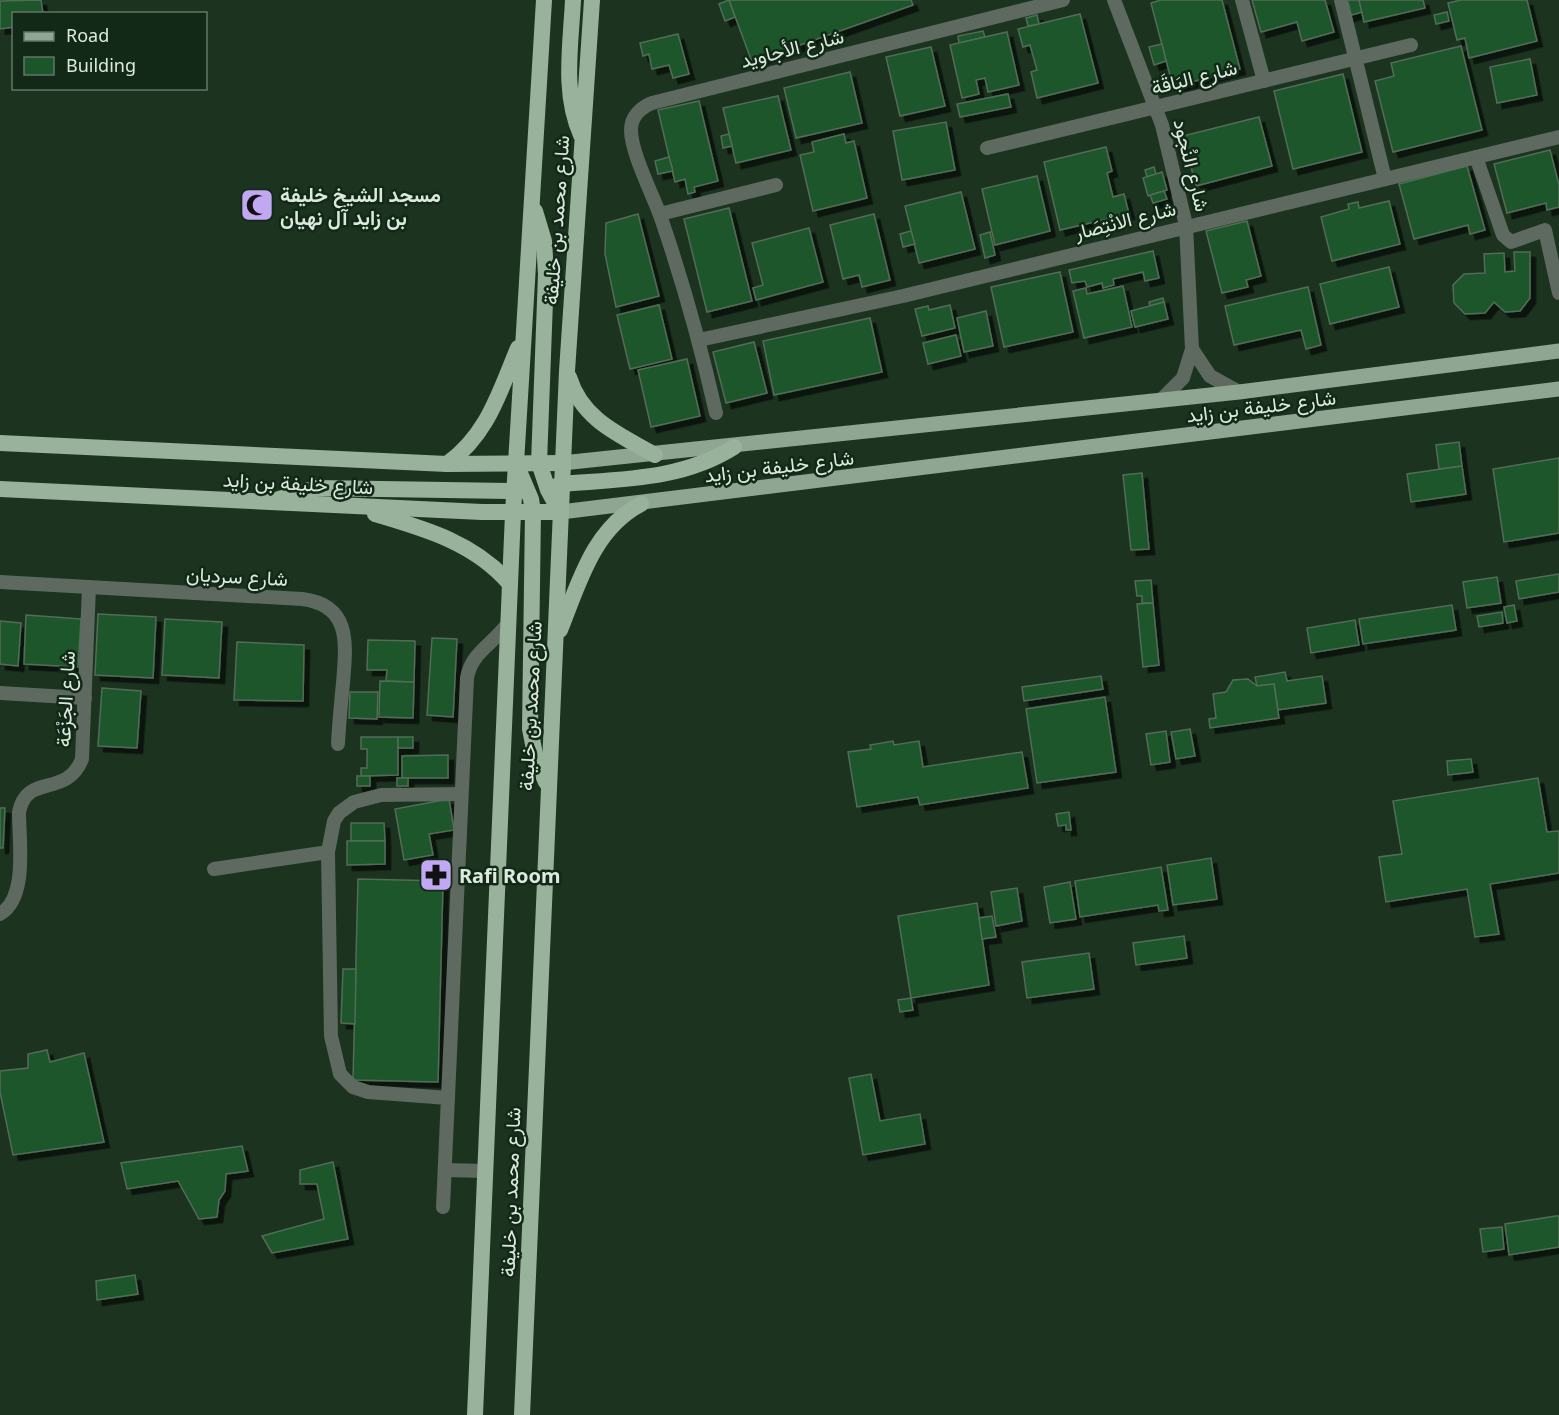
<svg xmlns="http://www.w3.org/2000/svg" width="1559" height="1415" viewBox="0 0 1559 1415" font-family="'Noto Sans',Vazirmatn,sans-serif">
<defs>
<filter id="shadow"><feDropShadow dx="5.5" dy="5.5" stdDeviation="0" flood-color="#0009"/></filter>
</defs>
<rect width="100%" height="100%" fill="#1c3320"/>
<g fill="#1a562a" stroke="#536c57" stroke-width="1.5" filter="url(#shadow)">
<path d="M41 0 43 14H14V27L0 29V1Z"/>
<path d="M729 0 735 17 725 21 719 4Z"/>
<path d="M729 0H911L913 5 752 62Z"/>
<path d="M1161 0H1222L1240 69 1173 87 1151 3Z"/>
<path d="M1252 0H1325L1334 32 1302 41 1297 22 1261 32Z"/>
<path d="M1344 0H1359L1362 12 1348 16Z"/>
<path d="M1359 0H1423L1425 8 1364 22Z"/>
<path d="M1461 0H1527L1537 41 1469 58 1465 38 1457 40 1448 3Z"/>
<path d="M1447 12 1449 21 1436 24 1434 15Z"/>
<path d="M1080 14 1098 83 1037 98 1031 72 1037 70 1030 45 1023 47 1018 29Z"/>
<path d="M1037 15 1039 24 1028 26 1026 18Z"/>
<path d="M983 31 985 37 959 43 958 36Z"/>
<path d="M1007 32 1019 85 988 92 985 78 976 80 979 94 962 98 950 45Z"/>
<path d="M678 34 689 74 673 78 669 65 652 69 649 54 643 56 640 43Z"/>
<path d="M1162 44 1166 61 1154 65 1149 47Z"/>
<path d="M1461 46 1482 130 1393 152 1375 81 1394 76 1391 63Z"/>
<path d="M931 47 945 106 900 116 886 57Z"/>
<path d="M1530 59 1537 95 1497 103 1490 67Z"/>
<path d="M850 72 862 123 796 138 784 88Z"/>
<path d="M1343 74 1362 152 1293 169 1274 91Z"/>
<path d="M1008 94 1011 107 960 117 957 104Z"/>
<path d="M778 96 791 150 736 163 723 108Z"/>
<path d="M699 101 718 181 694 187 695 192 688 194 685 179 675 182 658 110Z"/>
<path d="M1259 117 1272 166 1196 186 1183 136Z"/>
<path d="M946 122 955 170 902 180 893 131Z"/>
<path d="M729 134 732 146 723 148 721 136Z"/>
<path d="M844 134 846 143 854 141 867 198 813 211 800 155 814 152 812 142Z"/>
<path d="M1106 147 1112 171 1107 173 1113 197 1124 194 1129 214 1060 230 1044 162Z"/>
<path d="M1550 150 1559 185V207L1547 210 1546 203 1507 213 1494 164Z"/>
<path d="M669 157 673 171 658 174 655 161Z"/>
<path d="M1467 166 1485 230 1470 234 1468 225 1414 239 1399 184Z"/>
<path d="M1154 167 1156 174 1147 177 1145 170Z"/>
<path d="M1162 172 1167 190 1148 196 1143 178Z"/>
<path d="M1037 176 1050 231 995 245 982 189Z"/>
<path d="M1164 191 1167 199 1153 203 1150 195Z"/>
<path d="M961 192 975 249 919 263 905 206Z"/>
<path d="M1389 201 1400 244 1332 261 1321 217 1349 209 1348 204 1358 202 1359 208Z"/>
<path d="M729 208 752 301 707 312 684 219Z"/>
<path d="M638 214 659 296 616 307 605 254 606 223Z"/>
<path d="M874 214 890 280 862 287 859 275 843 279 830 225Z"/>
<path d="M1247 221 1261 276 1246 280 1248 287 1222 293 1206 231Z"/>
<path d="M809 228 823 282 756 300 753 288 763 285 752 243Z"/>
<path d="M911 231 915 244 903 247 900 234Z"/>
<path d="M990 232 995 255 985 258 980 235Z"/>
<path d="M1153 251 1159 278 1145 281 1143 272 1113 279 1114 285 1103 288 1102 283 1087 287 1085 281 1072 283 1069 270Z"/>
<path d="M1514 252H1530V298L1520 311 1505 312 1494 302 1485 313 1465 314 1454 303 1453 285 1464 274 1485 273 1484 254 1504 253 1505 272 1515 271Z"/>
<path d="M1389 267 1399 307 1330 324 1320 284Z"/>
<path d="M1060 272 1073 332 1004 347 991 287Z"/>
<path d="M1123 286 1132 327 1084 338 1073 291 1086 288 1087 294Z"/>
<path d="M1308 287 1321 345 1306 349 1301 330 1234 345 1225 306Z"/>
<path d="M1163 298 1164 302 1150 306 1149 302Z"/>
<path d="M1164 302 1168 319 1135 327 1131 311Z"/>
<path d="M659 305 672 359 630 369 617 315Z"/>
<path d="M950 305 955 328 922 336 915 309 928 306 929 310Z"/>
<path d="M986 311 993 346 964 352 957 318Z"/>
<path d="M870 318 882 372 774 395 763 341Z"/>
<path d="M956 335 961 356 928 364 923 343Z"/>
<path d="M754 342 767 393 726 403 713 352Z"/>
<path d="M687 359 700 416 651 427 638 370Z"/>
<path d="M1459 442 1462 466 1439 469 1436 445Z"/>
<path d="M1559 458V533L1504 542 1493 469Z"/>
<path d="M1462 466 1466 494 1411 502 1407 474Z"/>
<path d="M1142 473 1149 549 1131 550 1123 475Z"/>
<path d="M1559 574V592L1519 599 1516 581Z"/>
<path d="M1497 577 1501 603 1467 608 1463 582Z"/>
<path d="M1151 580 1153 603H1142V596H1137L1135 581Z"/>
<path d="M1153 603 1159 665 1143 667 1137 604Z"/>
<path d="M1452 605 1456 630 1363 644 1359 619Z"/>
<path d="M1514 605 1517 621 1507 623 1504 607Z"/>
<path d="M1502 612 1503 623 1479 627 1477 616Z"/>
<path d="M98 614 156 617 153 678 95 675Z"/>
<path d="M26 615 81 619 78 667 24 664Z"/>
<path d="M165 619 222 622 219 678 162 675Z"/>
<path d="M1355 620 1359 645 1311 653 1307 628Z"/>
<path d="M0 621 21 623 18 666 0 664Z"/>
<path d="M432 638 457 639 453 717 427 715Z"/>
<path d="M368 640 415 641 414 682 386 681 387 670H367Z"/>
<path d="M237 642 304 645 303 701 234 700Z"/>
<path d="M1285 672 1287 681 1322 676 1326 703 1278 710 1274 684 1257 686 1255 677Z"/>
<path d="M1101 676 1103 689 1024 701 1022 687Z"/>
<path d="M1248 679 1257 686 1274 684 1279 718 1210 728 1209 719 1216 718 1213 694 1226 692 1233 680Z"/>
<path d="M380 681 414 682 413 718 379 717Z"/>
<path d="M102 688 141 691 137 748 98 746Z"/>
<path d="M350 692H378L377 719 349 718Z"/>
<path d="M1105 697 1116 772 1037 783 1026 709Z"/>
<path d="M1190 729 1195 756 1176 759 1171 732Z"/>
<path d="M1166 731 1170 762 1151 765 1146 734Z"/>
<path d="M361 737H398V775L361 776V768H367V749H361Z"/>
<rect x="398" y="737" width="15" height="11"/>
<path d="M893 741 894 745 919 741 923 767 1022 752 1028 788 920 805 918 797 857 807 848 752 871 749 870 745Z"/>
<path d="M448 755V778H402V756Z"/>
<path d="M1471 759 1473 772 1448 775 1447 761Z"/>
<rect x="357" y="776" width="13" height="10"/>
<rect x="397" y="778" width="11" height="8"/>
<path d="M1538 778 1547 832 1559 831V873L1490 884 1499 934 1475 937 1467 889 1386 902 1379 857 1402 854 1393 801Z"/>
<path d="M449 799 454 830 429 834 433 855 404 860 395 809Z"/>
<path d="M0 808H5L3 848H0Z"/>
<path d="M1069 812 1071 830H1066V825L1058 826 1056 814Z"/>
<path d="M351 823H384L385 841H351Z"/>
<path d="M347 841H385V864L347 865Z"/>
<path d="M1211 858 1217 899 1173 905 1167 865Z"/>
<path d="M1161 867 1168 910 1159 911 1158 905 1080 917 1075 881Z"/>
<path d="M358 879 443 881 438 1082 353 1080Z"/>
<path d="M1070 882 1076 919 1050 923 1044 887Z"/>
<path d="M1017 888 1022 921 996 926 991 892Z"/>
<path d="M977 903 989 985 911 998 898 916Z"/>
<path d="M992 916 996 937 982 939 979 918Z"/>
<path d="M1184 936 1187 958 1136 965 1133 943Z"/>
<path d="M1089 953 1094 989 1027 998 1022 962Z"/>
<path d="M343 969H356L355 1024 341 1023Z"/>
<path d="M911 998 913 1010 900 1012 898 1000Z"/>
<path d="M47 1050 50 1062 84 1053 104 1142 13 1155 0 1092V1071L28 1068V1054Z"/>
<path d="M871 1074 880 1121 920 1114 925 1144 863 1155 849 1078Z"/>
<path d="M242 1146 248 1171 226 1174 225 1191 219 1200 217 1217 199 1219 178 1181 127 1189 121 1163Z"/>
<path d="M333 1162 348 1239 272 1253 262 1236 324 1219 317 1184H300V1170Z"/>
<path d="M1556 1216H1559V1247L1509 1255 1505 1224Z"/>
<path d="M1502 1227 1504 1249 1483 1252 1480 1229Z"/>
<path d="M135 1275 138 1294 97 1300 96 1281Z"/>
</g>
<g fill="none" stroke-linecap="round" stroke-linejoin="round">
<g stroke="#5e6960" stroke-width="14">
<path d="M1114 0 1162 125 1186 225 1192 349 1183 378 1161 400"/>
<path d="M1242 0 1264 81"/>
<path d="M1341 0 1385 179"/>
<path d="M987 148 1411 45"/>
<path d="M1476 157 1503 235 1511 242 1545 230 1559 293"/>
<path d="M660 214 776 185"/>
<path d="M699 340 903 296 1559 137"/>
<path d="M1192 349 1210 376 1239 392"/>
<path d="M716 413C701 347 683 282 661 218 653 195 631 153 631 130 631 117 640 108 652 103L1063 0"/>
<path d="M0 582 302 599C352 605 346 645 343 683 341 703 339 724 338 744"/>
<path d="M0 693 85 698"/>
<path d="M214 869 328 852"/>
<path d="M0 914C28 898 19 841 19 812 27 772 66 799 82 759L89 587"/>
<path d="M448 1098 368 1092 353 1087 340 1074 331 1036 328 852 334 821 339 813 354 802 381 795 461 794"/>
<path d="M445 1170 486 1171"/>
<path d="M443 1207 467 678C471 652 495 643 509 622"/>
</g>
<g stroke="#8fa692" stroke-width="15">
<path d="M562 463 1239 392 1559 351"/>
<path d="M561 512 1559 389"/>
</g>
<g stroke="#98b29c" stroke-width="16">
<path d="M573 0C571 44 562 93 581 135"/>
<path d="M535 211 544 241 546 274 539 463 548 490 560 512"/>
<path d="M569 377C582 420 620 435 655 455"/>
<path d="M0 443 447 464 562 463"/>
<path d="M447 464C488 434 499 393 518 348"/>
<path d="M517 466 531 499 533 512 530 729 536 759 546 782"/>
<path d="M554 487 562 484C622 479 682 480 734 447"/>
<path d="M0 489 482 512H561"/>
<path d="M276 500 316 488 515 491 524 487"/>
<path d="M375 514C426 529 475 543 510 584"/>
<path d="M560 630C579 583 593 529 641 504"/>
<path d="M475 1415 513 513 544 0"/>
<path d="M522 1415 567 371 592 0"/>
</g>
</g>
<defs>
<symbol id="mosque-square" viewBox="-11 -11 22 22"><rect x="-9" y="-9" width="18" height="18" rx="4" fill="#c1a8f3" stroke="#122917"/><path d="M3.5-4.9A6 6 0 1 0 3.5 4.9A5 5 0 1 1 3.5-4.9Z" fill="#111"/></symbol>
<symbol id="pharmacy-square" viewBox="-11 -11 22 22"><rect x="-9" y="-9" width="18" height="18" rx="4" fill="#c1a8f3" stroke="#122917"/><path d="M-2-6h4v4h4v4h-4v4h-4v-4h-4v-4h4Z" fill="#111"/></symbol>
</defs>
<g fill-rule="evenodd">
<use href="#mosque-square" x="238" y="186" width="38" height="38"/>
<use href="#pharmacy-square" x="417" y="856" width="38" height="38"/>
</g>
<g text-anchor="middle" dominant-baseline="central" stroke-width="5" stroke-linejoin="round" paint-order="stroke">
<g font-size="20" fill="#dceade" stroke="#122917">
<text transform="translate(792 48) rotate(-14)">شارع الأجاويد</text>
<text transform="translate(1194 77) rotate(-14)">شارع البَاقَة</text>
<text transform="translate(1192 165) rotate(76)">شارع النُجود</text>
<text transform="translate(556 220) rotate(-86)">شارع محمد بن خليفة</text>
<text transform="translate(1125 220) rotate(-14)">شارع الانْتِصَار</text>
<text transform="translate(1261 406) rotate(-7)">شارع خليفة بن زايد</text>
<text transform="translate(779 466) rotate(-7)">شارع خليفة بن زايد</text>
<text transform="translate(298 483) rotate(3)">شارع خليفة بن زايد</text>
<text transform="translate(237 576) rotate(3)">شارع سرديان</text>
<text transform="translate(65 699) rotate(-87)">شارع الجَزْعَة</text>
<text transform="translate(530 706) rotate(-87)">شارع محمد بن خليفة</text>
<text transform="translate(510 1192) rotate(-88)">شارع محمد بن خليفة</text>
</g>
<g font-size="20" font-weight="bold" fill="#dceade" stroke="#122917" text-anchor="start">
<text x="280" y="194">مسجد الشيخ خليفة<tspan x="280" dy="23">بن زايد آل نهيان</tspan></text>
<text x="459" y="875">Rafi Room</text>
</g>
</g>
<rect x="12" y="12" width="195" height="78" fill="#122917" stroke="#637667" stroke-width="1.5"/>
<rect x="24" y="32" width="30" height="9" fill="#8fa692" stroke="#637667" stroke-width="1.5"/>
<text x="66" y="42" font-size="18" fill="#dceade">Road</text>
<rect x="24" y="57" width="30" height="18" fill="#1a562a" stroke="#637667" stroke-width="1.5"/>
<text x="66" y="72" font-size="18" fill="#dceade">Building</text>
</svg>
